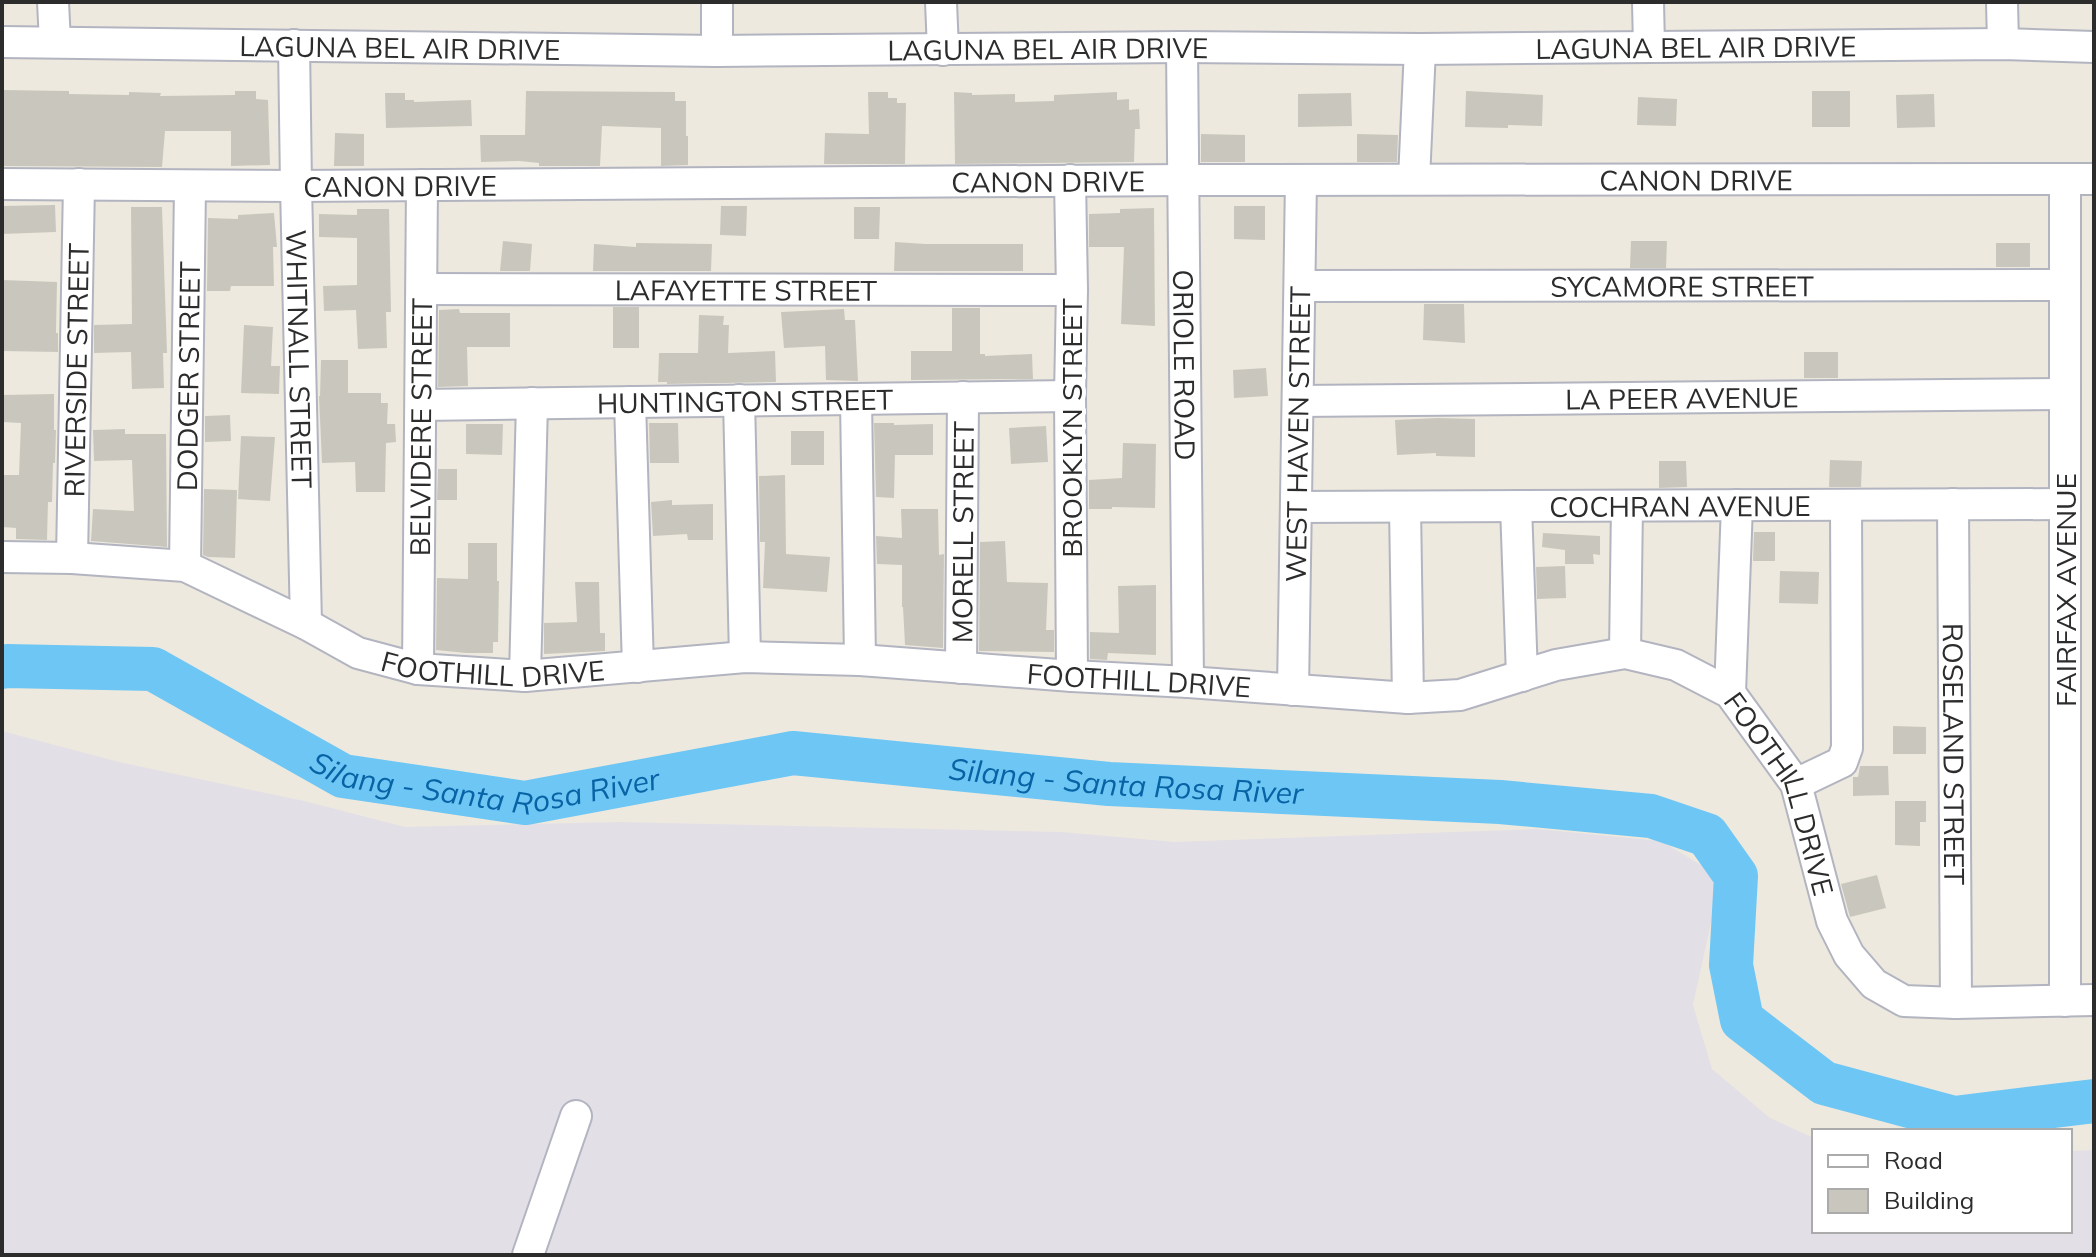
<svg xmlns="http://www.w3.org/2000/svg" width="2096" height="1257" viewBox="0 0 2096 1257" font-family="Mulish,sans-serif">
<rect width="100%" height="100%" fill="#eee9de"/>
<path fill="#e2dfe7" d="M2 731 119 762 304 801 405 827 621 822 1061 832 1175 842 1537 829 1661 841 1721 877 1693 1005 1712 1069 1770 1118 1814 1138V1231H2070V1151L2094 1150V1255H2Z"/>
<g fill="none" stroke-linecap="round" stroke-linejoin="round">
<path stroke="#6ec6f4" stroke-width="44" id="s1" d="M2 667 7 666 153 669 343 776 525 803 793 753 1109 784 1500 802 1651 816 1707 835 1736 876 1731 965 1742 1020 1824 1083 1954 1118 2094 1101"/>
</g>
<g fill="#c9c7bd">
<path d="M2 90 69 91V94L129 95V92L161 93 160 96 235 95V91H256V99L268 100 270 165 231 166V131H165L162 167 2 166Z"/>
<path d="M526 91 675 92V101H686V136H688V165L661 166V128L602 126 600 166H539V163L519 161 481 162 480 135H525Z"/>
<path d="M1466 91 1543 95 1542 126 1508 125V128L1465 127Z"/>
<rect x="1812" y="91" width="38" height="36"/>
<path d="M868 92H888V98H897V103H906L905 164H824L825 133 869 134Z"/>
<path d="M954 92 972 93V95L1015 94V102L1054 101V95L1117 92V100L1129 99V110L1139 109 1140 129H1135L1134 162 955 164Z"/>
<path d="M385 93H405V100H414V102L471 100 472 126 386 128Z"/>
<path d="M1351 93 1352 126 1298 127V94Z"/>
<path d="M1934 94 1935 127 1897 128 1896 95Z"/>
<path d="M1638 97 1677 99 1676 126 1637 125Z"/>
<path d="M335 133 364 134V166H334Z"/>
<path d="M1201 134 1245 135V162H1201Z"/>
<path d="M1357 134 1398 135 1397 162H1357Z"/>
<path d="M55 205 56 232 2 234V206Z"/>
<path d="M721 206H747L746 236 720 235Z"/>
<path d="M1234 206H1265V240L1234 239Z"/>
<path d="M131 207H162L167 353H163L164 388 132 389 131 352 94 353V325L132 324Z"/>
<path d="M854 207H880L879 239H854Z"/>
<path d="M1154 208 1155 326 1121 324 1124 247H1089V214L1120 213V209Z"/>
<path d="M357 209H389L391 312H386L387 348 358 349 356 310 324 311 323 286 357 285V238L319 237V214L357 215Z"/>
<path d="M274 213 277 247H273L274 286H231L230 291H207L208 218 238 219V215Z"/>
<path d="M503 241 532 244 530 271H500Z"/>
<path d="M1631 241H1667L1666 268H1630Z"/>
<path d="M895 242 925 244H1023V271H894Z"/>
<path d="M636 243 712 244 711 271H593L594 244 636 247Z"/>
<rect x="1996" y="243" width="34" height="24"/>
<path d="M2 280 57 282 56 333H58V352L2 351Z"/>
<path d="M1424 304H1464L1465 343 1423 340Z"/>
<rect x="613" y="307" width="26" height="41"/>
<path d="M952 308H980V354H985V356L1032 354 1033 379 911 380V351H952Z"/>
<path d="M459 309 460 313H510V347H467L468 386 438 387 439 310Z"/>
<path d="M844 309 845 320H855L858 381 826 380 825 346 784 348 781 312Z"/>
<path d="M699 315 724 316 723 325H729L728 353 775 351 776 382 667 384V382H658L659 353H698Z"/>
<path d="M244 325 273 327 271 366H280L279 394 241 393Z"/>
<rect x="1804" y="352" width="34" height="26"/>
<path d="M321 360H348V393H381V403H388L387 424H395L396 442 386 443 385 492H356L355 462 322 463 319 396H320Z"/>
<path d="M1266 368 1268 396 1234 398 1233 370Z"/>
<path d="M54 394V430H56L55 463H53L52 502H48L47 540 16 539V528L2 527V475H19L21 423 2 422V395Z"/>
<path d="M230 415 231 441 205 442V416Z"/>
<path d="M1438 418 1475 419V457L1436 456V453L1397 455 1395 420Z"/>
<path d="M649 423H678L679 463H650Z"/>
<path d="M874 423H894V425L933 424V455H895L894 498 876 497Z"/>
<path d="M466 424H503L502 455 466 454Z"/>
<path d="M1046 426 1048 462 1011 464 1009 428Z"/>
<path d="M125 429V434H166L167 547 91 541 93 509 134 511 132 460 94 461 93 430Z"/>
<rect x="791" y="431" width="33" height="34"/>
<path d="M241 436 275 437 270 501 238 499Z"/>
<path d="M1123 443 1156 444 1155 508 1112 507V509H1089V480L1122 478Z"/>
<path d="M1830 460 1862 461 1861 487H1829Z"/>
<path d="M1659 461H1686L1687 487 1659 488Z"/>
<path d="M438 469H457V500H437Z"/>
<path d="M785 475 786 554 830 557 827 592 763 588 765 542H760L759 476Z"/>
<path d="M204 489 237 490 235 558 208 557 203 555Z"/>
<path d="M672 500V505L713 504V540H688L687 534 653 536 651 502Z"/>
<path d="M901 509H938L939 555 944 554 943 648 905 645 903 607H902V565L877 564 876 536 902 538Z"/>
<path d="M1754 532H1775V561H1753Z"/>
<path d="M1543 533 1600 536V555L1593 554 1594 564H1565V550L1542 547Z"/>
<path d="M1005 541 1007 582 1048 583 1046 630H1054V652L979 651 980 542Z"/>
<path d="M468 543H497V581H499L498 642H493V653H466L436 650 437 578 468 579Z"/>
<path d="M1565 566 1566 598 1537 599 1536 567Z"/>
<path d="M1780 571 1819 572 1818 604 1779 603Z"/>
<path d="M575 582H599L600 633H605V651L544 654V623L577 622Z"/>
<path d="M1156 585V655L1108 653 1107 660 1090 659V632L1119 633 1118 586Z"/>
<path d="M1893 726 1926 727V754H1893Z"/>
<path d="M1860 766H1888L1889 795 1853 796V777H1858Z"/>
<path d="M1895 801H1926V822H1920V846L1895 845Z"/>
<path d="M1877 875 1886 908 1850 917 1841 884Z"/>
</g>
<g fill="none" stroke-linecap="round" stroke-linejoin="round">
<defs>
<g id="minor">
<path d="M53 2 55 42"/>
<path d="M717 2V51"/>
<path d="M941 2 943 50"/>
<path d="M1648 2 1649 47"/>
<path d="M2002 2 2003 44"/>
<path id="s2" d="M2 42 717 51 1182 47 1420 49 2003 44 2094 47"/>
<path id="s3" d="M294 45 296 186 306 624"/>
<path id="s4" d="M1182 47 1188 682"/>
<path d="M1414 179 1420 49"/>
<path d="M2065 179V1001"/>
<path d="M1070 180 1072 290 1070 396 1072 676"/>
<path id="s5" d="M2 184 296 186 1184 180 2094 179"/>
<path id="s6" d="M1300 286 2065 285"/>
<path id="s7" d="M422 289 1072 290"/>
<path d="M856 399 860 660"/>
<path d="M739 400 745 657"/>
<path id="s8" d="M1298 401 2065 394"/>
<path d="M630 402 638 667"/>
<path id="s9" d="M421 405 1070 396"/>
<path id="s10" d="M1953 504 1956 1003"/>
<path d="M1516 506 1522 676"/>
<path id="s11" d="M1296 507 2065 504"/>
<path d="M1405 507 1408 698"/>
<path id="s12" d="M2 557 72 558 185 566 306 624 358 653 418 669 525 676 745 657 860 660 1072 676 1188 682 1408 698 1460 695 1556 665 1625 653 1676 665 1730 693 1796 784 1832 921 1849 955 1874 984 1904 1001 1956 1003 2094 1000"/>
<path id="s13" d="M72 558 79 184"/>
<path id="s14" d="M185 566 190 186"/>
<path d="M1625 653 1627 506"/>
<path id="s15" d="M961 668 963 397"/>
<path id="s16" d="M418 669 422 185"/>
<path d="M525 676 532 403"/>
<path id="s17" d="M1293 690 1301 180"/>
<path d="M1730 693 1737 505"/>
<path d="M1796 784 1842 762 1847 748 1846 505"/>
<path d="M528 1255 576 1116"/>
</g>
</defs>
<use href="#minor" stroke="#b2b4c0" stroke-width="34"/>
<use href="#minor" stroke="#fff" stroke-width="30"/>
</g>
<g text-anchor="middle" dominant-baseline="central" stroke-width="8" stroke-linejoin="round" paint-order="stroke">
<g font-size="28" fill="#2c2c2c" stroke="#fff">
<text stroke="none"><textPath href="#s2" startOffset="398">LAGUNA BEL AIR DRIVE</textPath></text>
<text stroke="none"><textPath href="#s2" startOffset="1694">LAGUNA BEL AIR DRIVE</textPath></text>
<text stroke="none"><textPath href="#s2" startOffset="1046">LAGUNA BEL AIR DRIVE</textPath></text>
<text stroke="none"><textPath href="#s5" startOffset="1694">CANON DRIVE</textPath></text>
<text stroke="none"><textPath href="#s5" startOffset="1046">CANON DRIVE</textPath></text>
<text stroke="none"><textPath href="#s5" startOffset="398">CANON DRIVE</textPath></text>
<text stroke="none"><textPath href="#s6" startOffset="382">SYCAMORE STREET</textPath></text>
<text stroke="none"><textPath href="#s7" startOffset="324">LAFAYETTE STREET</textPath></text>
<text stroke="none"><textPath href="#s3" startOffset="314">WHITNALL STREET</textPath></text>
<text stroke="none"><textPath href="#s4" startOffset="318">ORIOLE ROAD</textPath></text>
<text stroke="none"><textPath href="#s13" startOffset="188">RIVERSIDE STREET</textPath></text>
<text stroke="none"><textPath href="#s14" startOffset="190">DODGER STREET</textPath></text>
<text stroke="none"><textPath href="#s8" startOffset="384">LA PEER AVENUE</textPath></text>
<text stroke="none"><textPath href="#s9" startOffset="324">HUNTINGTON STREET</textPath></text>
<text stroke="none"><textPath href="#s16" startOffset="242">BELVIDERE STREET</textPath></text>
<text transform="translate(1071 428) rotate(-90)">BROOKLYN STREET</text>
<text stroke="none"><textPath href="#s17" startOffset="256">WEST HAVEN STREET</textPath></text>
<text stroke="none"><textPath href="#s11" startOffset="384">COCHRAN AVENUE</textPath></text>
<text stroke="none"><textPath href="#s15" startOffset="136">MORELL STREET</textPath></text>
<text transform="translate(2065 590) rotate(-90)">FAIRFAX AVENUE</text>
<text stroke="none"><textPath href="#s12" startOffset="514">FOOTHILL DRIVE</textPath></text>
<text stroke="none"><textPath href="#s12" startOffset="1162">FOOTHILL DRIVE</textPath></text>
<text stroke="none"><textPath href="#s10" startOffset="250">ROSELAND STREET</textPath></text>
<text stroke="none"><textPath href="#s12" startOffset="1882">FOOTHILL DRIVE</textPath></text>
</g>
<g font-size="30" font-style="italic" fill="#0863a5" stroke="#fff">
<text stroke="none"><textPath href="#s1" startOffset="512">Silang - Santa Rosa River</textPath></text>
<text stroke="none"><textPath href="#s1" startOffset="1160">Silang - Santa Rosa River</textPath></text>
</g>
</g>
<rect width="2096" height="1257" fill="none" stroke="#2c2c2c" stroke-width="8"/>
<rect x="1812" y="1129" width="260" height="104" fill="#ffffff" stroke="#ababab" stroke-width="2"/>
<rect x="1828" y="1155" width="40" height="12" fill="#ffffff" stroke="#ababab" stroke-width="2"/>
<text x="1884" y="1169" font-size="24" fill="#2c2c2c">Road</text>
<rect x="1828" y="1189" width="40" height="24" fill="#c9c7bd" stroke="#ababab" stroke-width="2"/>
<text x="1884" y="1209" font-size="24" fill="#2c2c2c">Building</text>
</svg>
